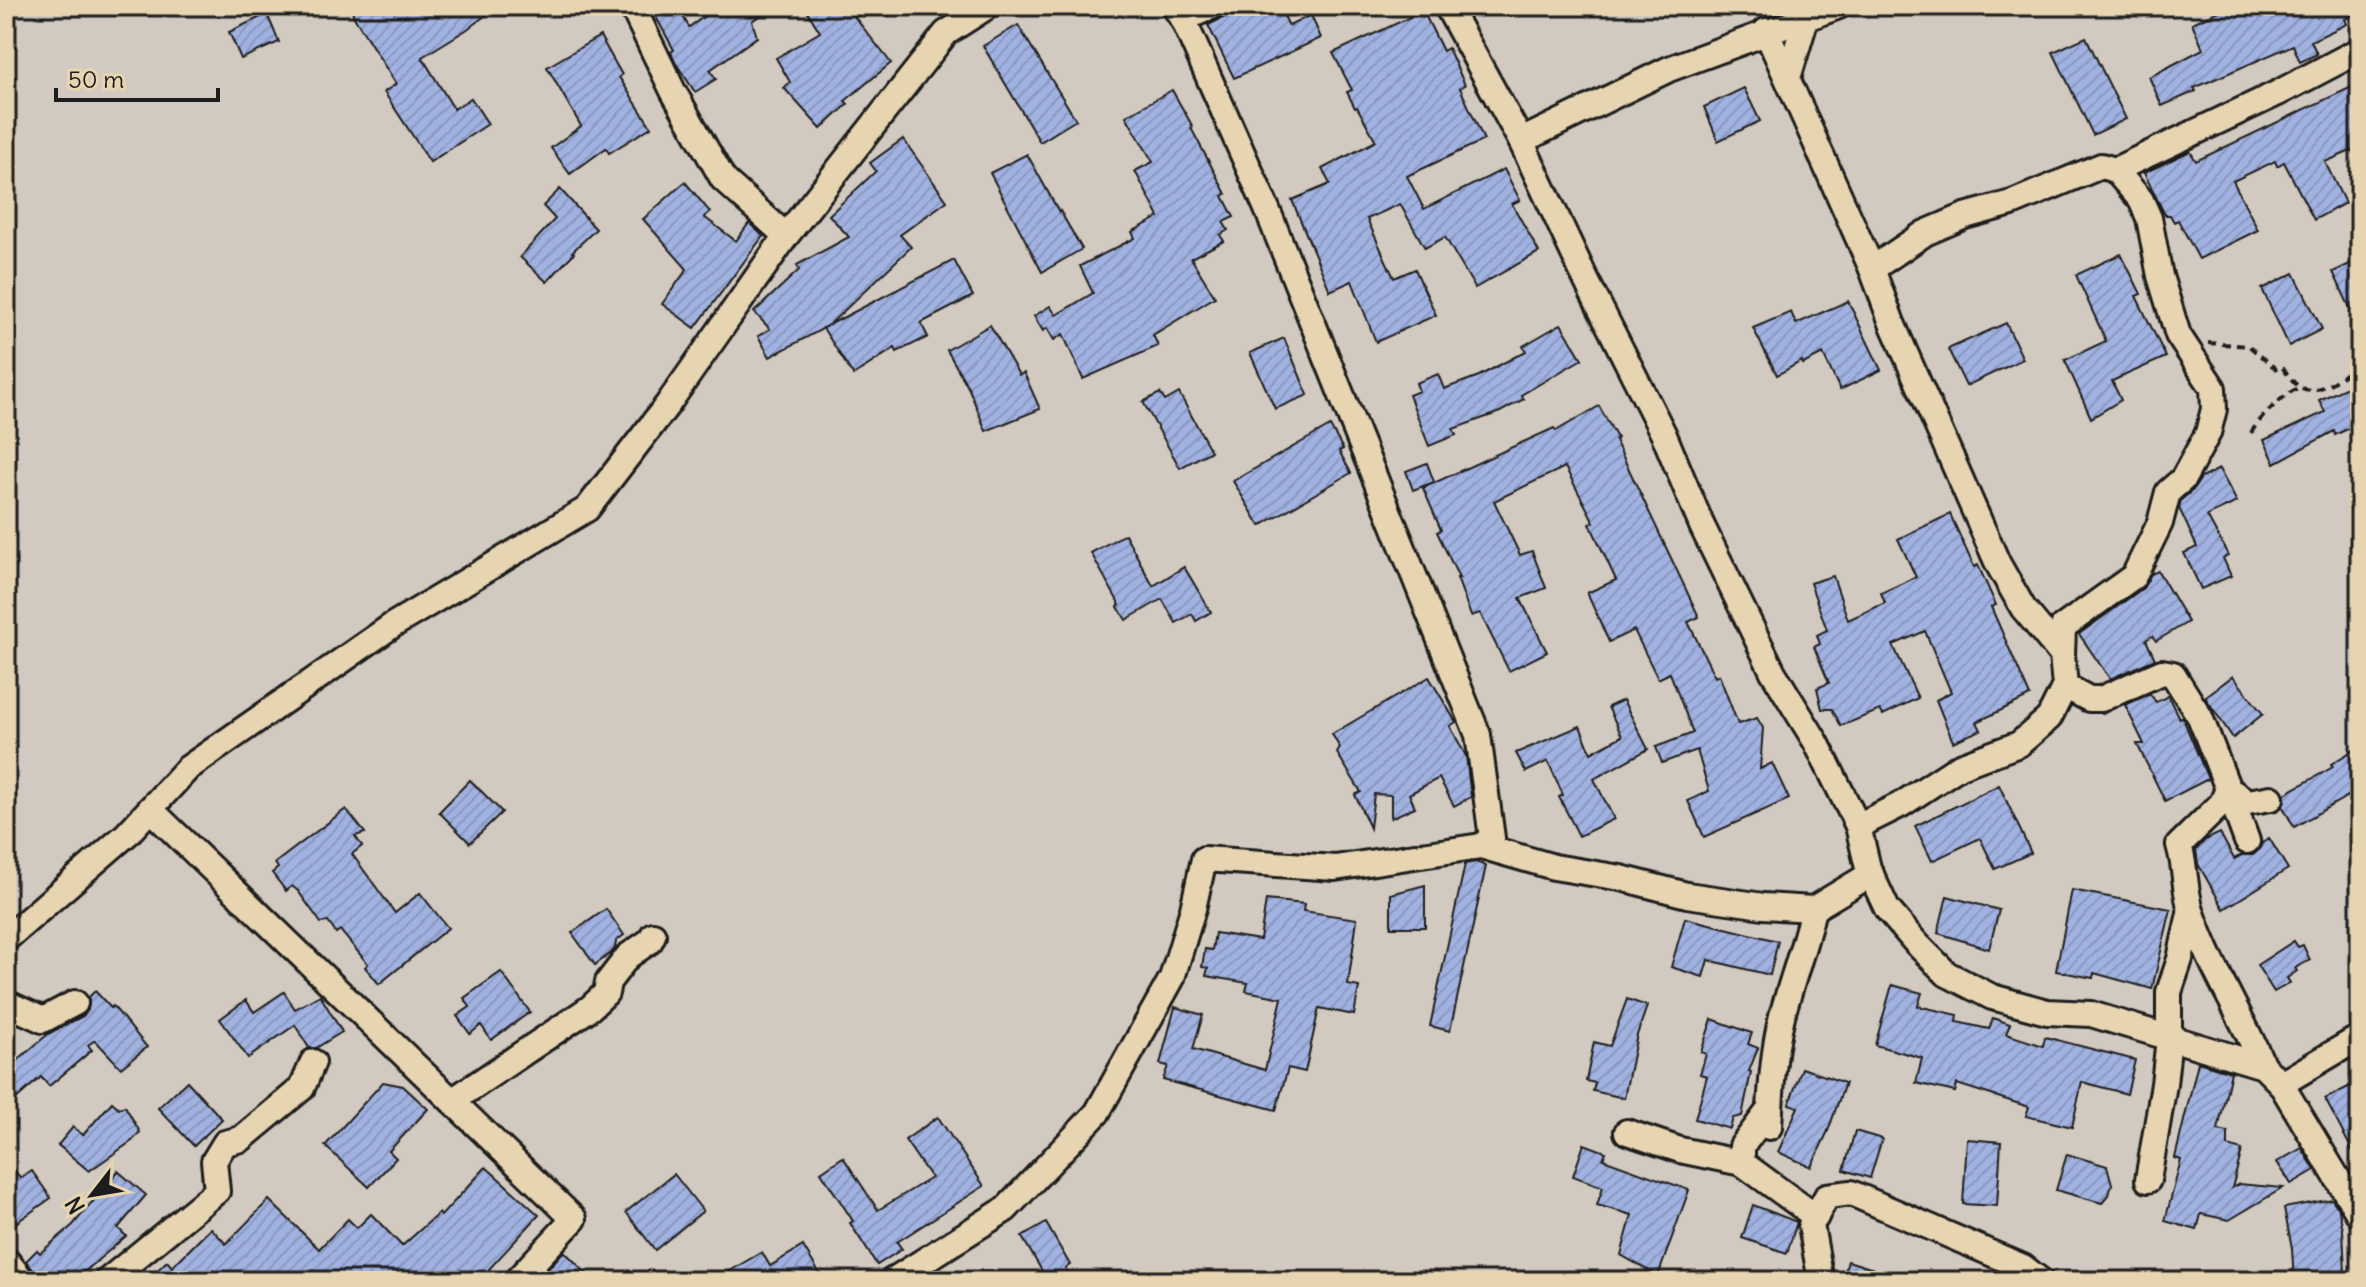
<svg xmlns="http://www.w3.org/2000/svg" width="2366" height="1287" viewBox="0 0 2366 1287" font-family="Delius,sans-serif">
<defs>
<pattern id="building-hatch" width="6" height="6" patternUnits="userSpaceOnUse" patternTransform="scale(2)"><rect width="6" height="6" fill="#a1b2e1"/><path d="M-1 1l2-2M0 6l6-6M5 7l2-2" fill="none" stroke="#8a98c0"/></pattern>
</defs>
<rect width="100%" height="100%" fill="#d2cac0"/>
<filter id="ink" filterUnits="userSpaceOnUse"><feTurbulence type="fractalNoise" baseFrequency=".0125" numOctaves="2"/><feDisplacementMap in="SourceGraphic" scale="16" xChannelSelector="R" yChannelSelector="G"/><feConvolveMatrix kernelMatrix="1 2 1 2 8 2 1 2 1" color-interpolation-filters="sRGB"/></filter>
<g filter="url(#ink)">
<g fill="url(#building-hatch)" stroke="#1c1c1c" stroke-width="2">
<path d="M351 6H498L466 30 422 57 454 109 471 98 488 124 430 162 384 92 396 84 354 17Z"/>
<path d="M650 6H677L689 27 719 6H774L752 21 757 37 710 70 716 79 695 92 675 62 671 52 674 50Z"/>
<path d="M804 6H846L891 63 845 101 848 104 821 129 784 88 790 82 776 58 820 32Z"/>
<path d="M1248 6H1279L1289 26 1311 15 1321 38 1234 78 1208 25Z"/>
<path d="M2230 6H2360V12L2345 19 2347 24 2311 41 2317 54 2300 62 2293 45 2194 88 2196 91 2162 106 2149 77 2203 49 2192 23Z"/>
<path d="M1423 11 1443 51 1448 48 1465 85 1460 88 1484 140 1407 176 1424 209 1504 169 1520 200 1512 204 1539 252 1475 288 1445 237 1425 248 1400 204 1367 219 1394 278 1415 269 1436 315 1376 342 1352 281 1330 291 1292 200 1330 184 1322 169 1376 141 1357 107 1355 108 1347 92 1352 90 1333 53Z"/>
<path d="M267 14 279 42 241 59 229 32Z"/>
<path d="M1018 25 1076 120 1040 142 983 46Z"/>
<path d="M600 36 622 75 619 77 651 127 609 153 606 148 570 174 551 148 581 126 547 67Z"/>
<path d="M2086 37 2126 119 2093 135 2053 52Z"/>
<path d="M2360 83V147L2325 162 2345 203 2314 220 2284 162 2277 166 2275 161 2233 181 2258 230 2199 259 2178 220 2174 222 2170 215H2165L2144 173 2190 151 2196 161Z"/>
<path d="M1744 88 1760 121 1718 141 1704 107Z"/>
<path d="M1172 90 1193 127 1191 128 1226 194 1223 196 1234 217 1223 222 1228 230 1220 235 1224 241 1191 258 1215 297 1153 335 1158 346 1083 379 1063 334 1054 340 1047 328 1043 331 1034 316 1050 306 1056 315 1093 293 1080 266 1135 238 1132 232 1159 217 1135 171 1153 162 1126 116Z"/>
<path d="M903 139 947 201 900 235 911 247 828 326 770 357 758 336 770 329 754 312 799 270 797 265 849 237 829 215 876 171 870 163Z"/>
<path d="M1027 154 1059 212 1060 211 1082 249 1042 272 990 173Z"/>
<path d="M685 182 710 212 704 217 736 241 749 223 763 236 695 328 662 304 687 269 643 219Z"/>
<path d="M560 189 596 229 572 252 574 253 547 282 520 257 555 219 543 206Z"/>
<path d="M2121 254 2141 294 2136 296 2166 357 2112 381 2121 400 2091 418 2065 360 2106 341 2076 275Z"/>
<path d="M2360 259V329L2333 272Z"/>
<path d="M954 260 973 296 921 323 928 337 897 352 895 348 853 375 823 328Z"/>
<path d="M2294 273 2322 329 2289 346 2262 289Z"/>
<path d="M1848 301 1881 370 1840 390 1823 354 1803 364 1802 361 1777 375 1753 328 1791 312 1796 324Z"/>
<path d="M2006 323 2023 359 1966 386 1948 349Z"/>
<path d="M1561 324 1582 359 1521 395 1524 399 1500 412 1453 429 1456 435 1429 446 1409 395 1419 391 1416 383 1438 374 1444 389 1479 376 1526 351 1523 346Z"/>
<path d="M990 325 1019 375 1024 373 1040 409 986 431 969 389 947 350Z"/>
<path d="M1284 338 1308 395 1275 409 1250 353Z"/>
<path d="M2360 381V423L2335 435 2334 431 2275 463 2264 440 2325 412 2319 400Z"/>
<path d="M1160 393 1165 401 1179 393 1211 451 1180 468 1143 402Z"/>
<path d="M1599 406 1617 438 1615 440 1699 617 1688 622 1715 677 1719 675 1738 724 1757 718 1763 728 1760 769 1772 763 1789 799 1704 837 1688 801 1709 791 1697 750 1662 763 1656 747 1693 733 1670 673 1658 679 1634 630 1609 642 1587 593 1616 580 1590 524 1594 522 1565 467 1494 501 1520 555 1532 551 1546 588 1520 598 1547 652 1509 671 1480 613 1471 616 1457 578H1459L1437 532 1441 530 1423 488 1554 428 1556 431Z"/>
<path d="M1330 426 1343 449 1339 451 1351 473 1260 526 1233 481Z"/>
<path d="M1427 463 1434 482 1413 490 1406 471Z"/>
<path d="M2219 469 2237 502 2207 516 2228 555 2223 558 2231 576 2201 589 2184 553 2197 547 2179 508 2181 500 2193 490 2201 478Z"/>
<path d="M1950 514 1974 567 1978 565 1996 605 1991 607 2030 696 1977 722 1981 730 1953 742 1936 700 1951 692 1925 631 1893 645 1918 698 1883 715 1880 710 1841 726 1832 709H1822L1817 688 1829 683 1814 647 1820 644 1817 635 1827 630 1810 583 1833 576 1848 620 1885 603 1881 593 1916 577 1898 539Z"/>
<path d="M1125 534 1153 586 1184 567 1211 612 1196 621 1192 614 1176 623 1162 599 1126 620 1118 607 1120 605 1091 553Z"/>
<path d="M2158 571 2188 622 2156 641 2152 636 2146 640 2155 659 2110 679 2079 634 2143 588 2151 574Z"/>
<path d="M2233 676 2263 714 2233 738 2205 697Z"/>
<path d="M1429 677 1456 722 1450 726 1466 756 1471 797 1454 806 1439 778 1409 794 1415 807 1391 818V795L1374 794 1370 828 1355 795 1361 792 1337 753 1340 748 1332 734Z"/>
<path d="M2150 694 2156 702 2168 696 2179 718 2182 716 2208 779 2165 801 2137 744H2144L2125 705Z"/>
<path d="M1623 700 1648 749 1594 779 1614 819 1579 836 1559 797 1563 795 1548 761 1526 772 1516 753 1580 726 1591 753 1622 736 1608 707Z"/>
<path d="M2360 746V789L2294 827 2283 807 2285 794 2333 767 2331 764Z"/>
<path d="M470 780 502 812 470 843 439 812Z"/>
<path d="M1999 785 2031 853 1995 869 1980 838 1932 861 1915 826Z"/>
<path d="M346 809 365 833 355 836 362 846 352 854 395 913 420 893 448 928 379 984 365 967 368 964 340 930 336 933 328 922 321 923 298 891 292 886 286 891 272 873 278 868 275 863Z"/>
<path d="M2220 833 2234 859 2242 855H2253L2259 850 2262 843 2269 838 2288 869 2224 909 2198 864 2196 850 2205 840Z"/>
<path d="M1476 862 1486 866 1450 1031 1430 1026 1465 864Z"/>
<path d="M1425 885V927H1391V894Z"/>
<path d="M2072 890 2171 909 2152 989 2094 973 2093 978 2056 971Z"/>
<path d="M1947 896 1999 910 1989 949 1938 933Z"/>
<path d="M1266 900 1304 904 1303 911 1357 919 1348 985 1359 987 1354 1015 1319 1008 1305 1072 1288 1068 1276 1110 1163 1080 1168 1066 1160 1064 1175 1007 1203 1015 1193 1049 1265 1070 1282 998 1246 991 1248 983 1206 976 1208 968 1202 967 1205 949 1212 950 1215 933 1260 940Z"/>
<path d="M606 909 624 935 616 941 615 948 611 953 595 965 572 933Z"/>
<path d="M1685 918 1778 941 1770 975 1708 960 1703 977 1671 967Z"/>
<path d="M2294 941 2298 947 2303 945 2310 960 2295 968 2297 971 2287 978 2290 983 2274 992 2257 965Z"/>
<path d="M501 972 530 1012 491 1040 481 1025 470 1034 457 1016 470 1007 464 998Z"/>
<path d="M1892 985 1922 993 1918 1006 1958 1015 1957 1022 1989 1029 1993 1018 2010 1024 2006 1034 2043 1046 2045 1037 2135 1060 2127 1094 2082 1082 2072 1127 2026 1116 2029 1107 1957 1084 1955 1092 1916 1083 1922 1058 1875 1045Z"/>
<path d="M95 991 111 1008 113 1006 147 1047 121 1068 95 1040 88 1045 92 1050 49 1086 41 1077 6 1108V1070L48 1034 83 1016 88 1010 89 997Z"/>
<path d="M284 992 295 1009 320 995 342 1032 316 1048H309L295 1025 248 1058 220 1019 246 1000 254 1012Z"/>
<path d="M1627 999 1647 1006 1637 1035 1624 1098 1593 1091 1595 1083 1586 1081 1594 1042 1610 1046Z"/>
<path d="M1712 1019 1752 1033 1748 1044 1758 1048 1749 1071 1751 1072 1742 1116 1733 1118 1730 1129 1695 1119 1707 1076 1700 1074 1706 1054 1701 1052Z"/>
<path d="M2198 1062 2231 1072 2218 1130 2228 1132V1146L2242 1150 2232 1188 2239 1184 2283 1188 2229 1220 2201 1214 2197 1230 2165 1221 2181 1160 2175 1158Z"/>
<path d="M1802 1068 1845 1083 1828 1131 1811 1167 1778 1152 1798 1107 1789 1104Z"/>
<path d="M187 1081 222 1119 194 1146 158 1108Z"/>
<path d="M2360 1081V1165L2325 1099Z"/>
<path d="M383 1082 403 1086 428 1109 389 1151 396 1158 369 1187 325 1146Z"/>
<path d="M112 1102 119 1108 125 1106 140 1132 132 1141 89 1171 58 1145 73 1127 83 1135Z"/>
<path d="M938 1117 984 1186 897 1242 902 1249 877 1265 850 1223 853 1221 821 1172 843 1157 878 1210 931 1178 905 1140Z"/>
<path d="M1855 1131 1882 1139 1870 1178 1844 1170Z"/>
<path d="M1967 1139 2001 1142 1997 1206 1963 1204Z"/>
<path d="M1584 1144 1606 1152 1603 1159 1689 1190 1658 1276 1621 1255 1632 1215 1597 1205 1603 1187 1573 1176Z"/>
<path d="M2302 1148 2315 1170 2291 1184 2277 1162Z"/>
<path d="M2067 1154 2107 1166 2112 1184 2109 1195 2102 1203 2056 1190Z"/>
<path d="M6 1162 21 1178 32 1171 51 1198 14 1224 6 1212Z"/>
<path d="M486 1167 539 1215 489 1269 492 1273 483 1281H146L167 1261 172 1267 211 1228 226 1244 269 1200 319 1249 348 1219 357 1228 371 1214 402 1246 439 1213 441 1216Z"/>
<path d="M118 1171 146 1195 118 1228 126 1236 74 1281H42L26 1261 37 1250 40 1253 73 1225Z"/>
<path d="M674 1174 703 1211 655 1250 626 1212Z"/>
<path d="M2332 1199 2339 1210 2343 1230 2345 1273H2333L2334 1281H2294L2292 1249 2284 1208Z"/>
<path d="M1753 1205 1797 1222 1787 1253 1742 1238Z"/>
<path d="M1046 1223 1070 1265 1065 1268 1072 1281H1048L1022 1237Z"/>
<path d="M803 1246 824 1281H712L762 1252 770 1266Z"/>
<path d="M564 1251 594 1281H537Z"/>
<path d="M1848 1261 1899 1277 1898 1281H1842Z"/>
</g>
<g fill="none" stroke-linecap="round" stroke-linejoin="round">
<defs>
<g id="minor">
<path d="M632 6 673 91 723 179 786 236"/>
<path d="M1447 6 1521 141 1587 282 1664 435 1702 526 1773 672 1816 742 1858 826 1868 868 1887 909 1917 944 1947 974 1992 997 2047 1012 2091 1014 2263 1066 2281 1084 2360 1216"/>
<path d="M1183 19 1213 6"/>
<path d="M1766 31 1872 269 1892 323 1998 564 2023 608 2062 655 2065 686 2049 718 2019 744 1960 766 1902 804 1858 826"/>
<path d="M1788 78 1806 18"/>
<path d="M1521 141 1669 69 1839 6"/>
<path d="M1872 269 1925 233 1965 216 2012 203 2101 166 2115 170"/>
<path d="M2062 655 2063 627 2134 576 2160 523 2168 492 2183 479 2208 433 2214 409 2213 388 2178 335 2160 276 2149 218 2141 200 2115 170 2278 93 2360 50"/>
<path d="M2065 686 2089 699H2101L2162 672 2173 674 2200 717 2228 789 2222 803 2179 845C2186 867 2184 891 2192 913 2210 967 2241 1014 2263 1066"/>
<path d="M150 809 574 1219 516 1281"/>
<path d="M2247 841 2228 789 2248 802 2271 798"/>
<path d="M1481 846 1554 867 1621 878 1687 895 1763 906 1813 909 1871 874"/>
<path d="M6 939 127 834 188 768 393 625 587 509 668 404 786 236 946 33 988 6"/>
<path d="M6 1003 43 1020 75 1003"/>
<path d="M2281 1084 2360 1037"/>
<path d="M452 1101 590 1008 606 993 608 982 628 956 650 941 653 935"/>
<path d="M1769 1127C1771 1090 1773 1052 1782 1016 1792 980 1805 945 1813 909"/>
<path d="M1627 1132 1680 1150 1742 1163V1146L1770 1109"/>
<path d="M1742 1163 1816 1217"/>
<path d="M2148 1180 2164 1084 2169 1038V992L2180 959 2190 913"/>
<path d="M6 1260 23 1281"/>
<path d="M107 1281 217 1191 214 1161 225 1143 241 1139 302 1088 313 1062"/>
<path d="M892 1281 1006 1209 1097 1113 1172 978 1193 909 1204 859 1335 868 1481 846 1492 838 1478 735 1267 209 1183 19 1174 6"/>
<path d="M1821 1281 1811 1225 1827 1196 1851 1193 2023 1267 2041 1281"/>
</g>
</defs>
<use href="#minor" stroke="#1c1c1c" stroke-width="30"/>
<g stroke="#1c1c1c" stroke-width="4" stroke-dasharray="8 6" stroke-linecap="butt">
<path d="M2208 343 2249 346 2276 369 2282 367C2287 373 2293 383 2300 387 2318 398 2346 373 2360 363L2358 349 2360 340"/>
<path d="M2251 433C2260 417 2284 394 2300 387"/>
</g>
<use href="#minor" stroke="#e7d5b2" stroke-width="24"/>
</g>
</g>
<rect width="2366" height="1287" fill="none" stroke="#e7d5b2" stroke-width="32"/>
<rect x="16" y="16" width="2334" height="1255" fill="none" stroke="#1c1c1c" stroke-width="3" filter="url(#ink)"/>
<g transform="translate(92 1195) rotate(239)" stroke="#e7d5b2" stroke-width="6" paint-order="stroke">
<path d="M0-6L14 30L0 20L-14 30Z" fill="#1c1c1c"/>
<text y="-12" font-size="22" font-weight="bold" text-anchor="middle" fill="#1c1c1c">N</text>
</g>
<path d="M56 88v12h162v-12" fill="none" stroke="#1c1c1c" stroke-width="4"/>
<text x="68" y="88" font-size="24" fill="#1c1c1c" stroke="#e7d5b2" stroke-width="6" paint-order="stroke">50 m</text>
</svg>
